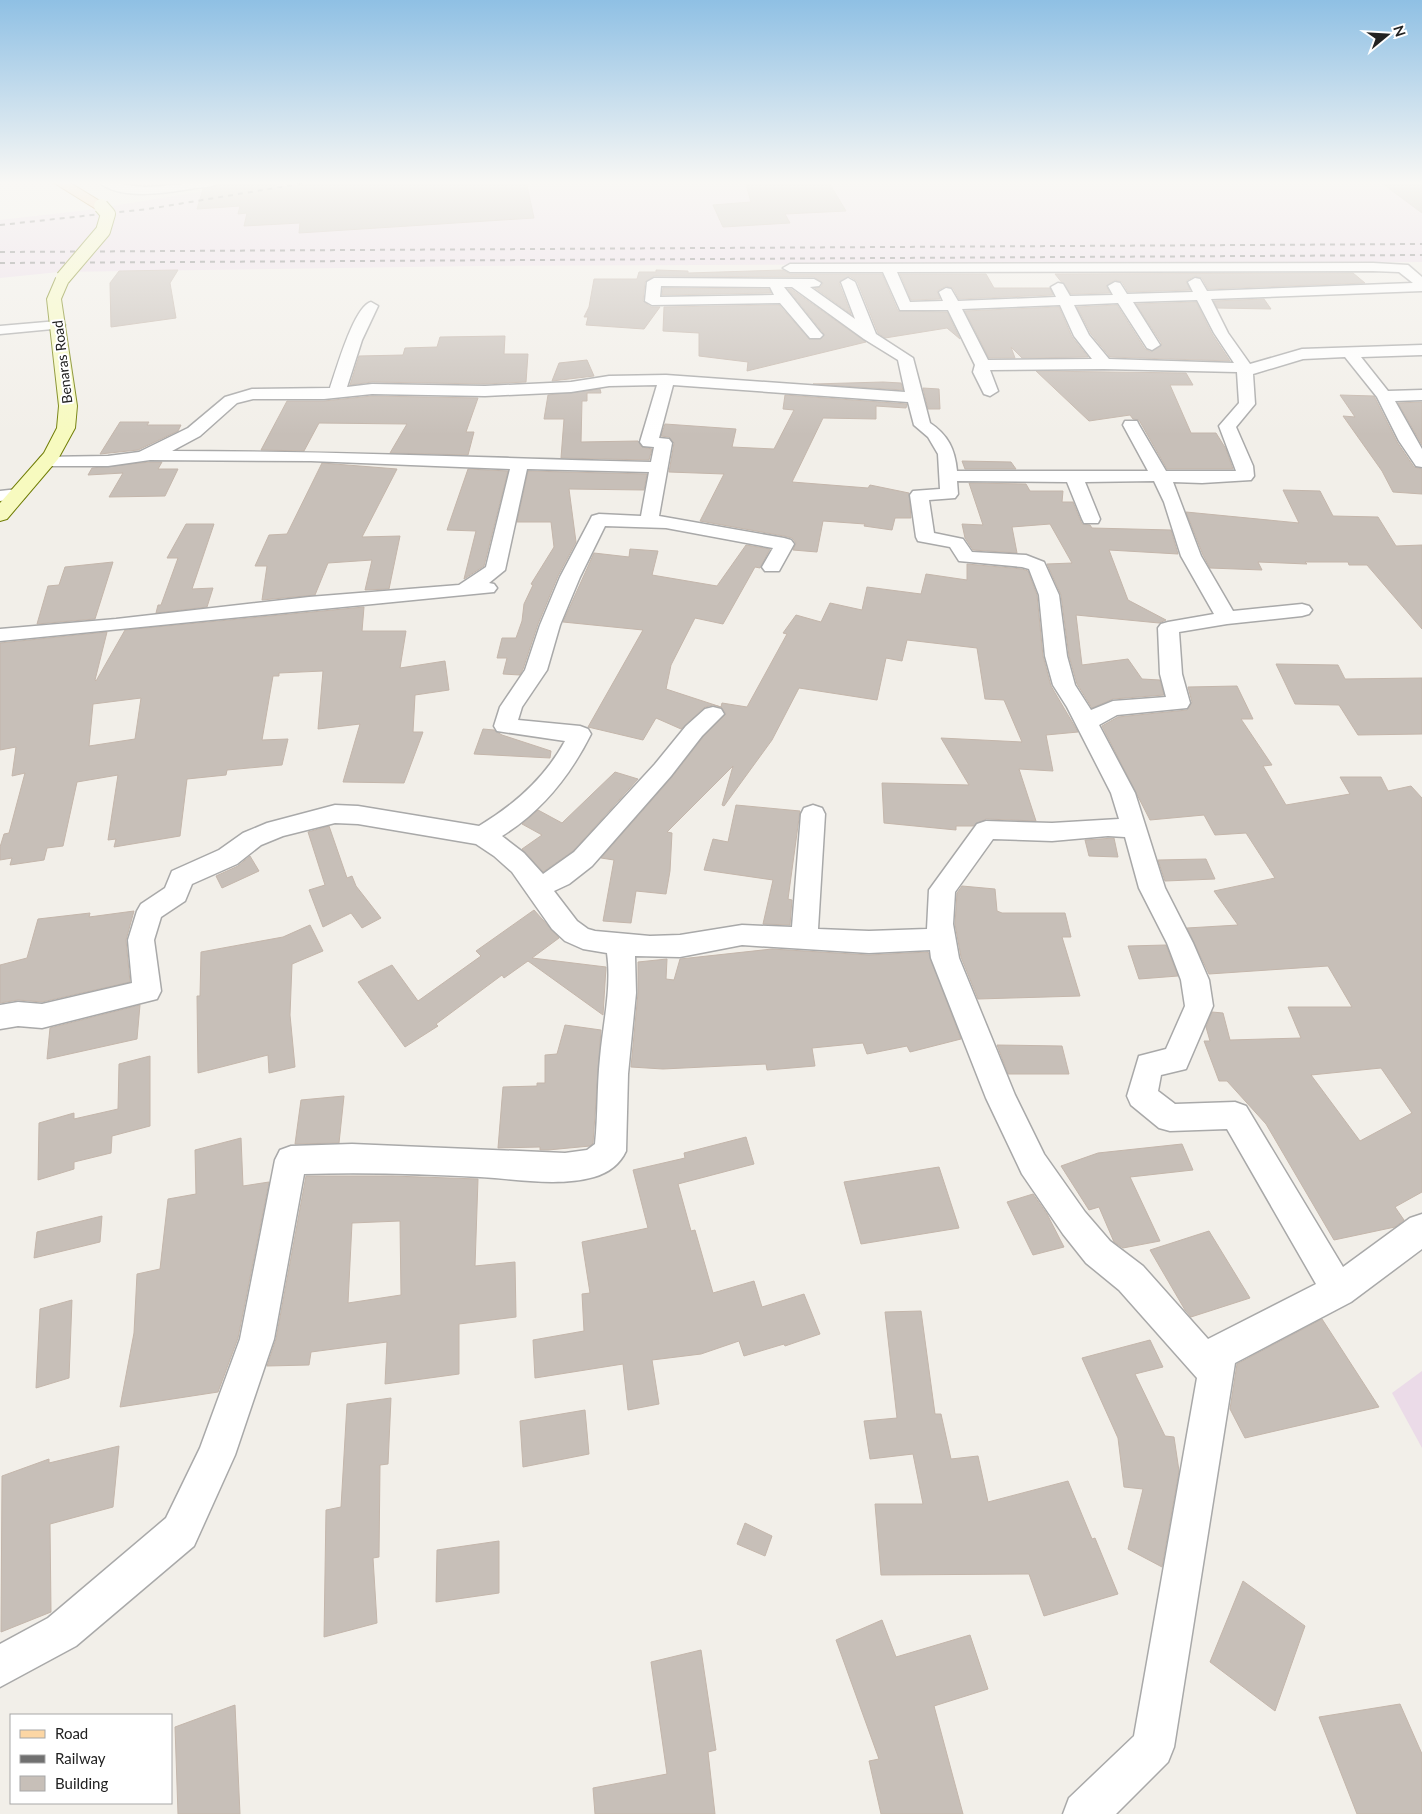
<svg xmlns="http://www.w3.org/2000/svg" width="1422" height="1814" viewBox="0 0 1422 1814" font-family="Lato,sans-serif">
<rect width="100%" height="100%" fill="#f2efe9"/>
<g fill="#ebdbe8">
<path d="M267 181H1422V262L477 266 59 272 0 278V220L88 210Z"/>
<path d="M1422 1371V1448L1392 1393Z"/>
</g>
<g fill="#c7bfb8" stroke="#c4b6ab" fill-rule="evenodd">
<path d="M224 181H276L277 187 368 181H526L534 218 299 233 300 223 244 226 247 213 238 214 240 206 197 209 203 189 217 186Z"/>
<path d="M745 181H828L846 211 785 214 790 223 723 227 713 205 751 202Z"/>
<path d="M1379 181H1422V213Z"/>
<path d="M178 270 170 283 176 318 111 327 110 283 119 271Z"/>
<path d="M656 270 688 271V273L783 270 790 274H882L898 311 947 312 960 339 947 328 885 338 878 333 857 281 849 276 839 283 851 314 815 288 821 287 823 283 814 277 654 276 645 282 643 301 651 307H660L644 329 586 325 588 317H584L589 307 594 279H637L639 272H656Z"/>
<path d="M1353 273 1365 283 1208 289 1202 278 1195 276 1186 281 1190 290 1128 292 1122 282 1115 280 1106 286 1110 293 1071 294 1055 274Z"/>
<path d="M900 274H986L994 288H1050L1053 295 959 299 953 288 946 286 937 291 940 299 911 300Z"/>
<path d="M663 288 769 289 771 293 662 295Z"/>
<path d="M788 289H791L866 342 747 371 748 362 699 356V333L663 331 664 307 779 305 809 339H821L824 334Z"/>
<path d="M1264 299 1271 309 1217 308 1214 301Z"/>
<path d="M1196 302 1212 334 1230 361 1110 357 1091 334 1077 307 1117 305 1145 349 1151 352 1162 344 1136 304Z"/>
<path d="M1059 307 1072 337 1088 357 1022 358 1011 347 1015 358H989L965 311Z"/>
<path d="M505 336 504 354H528L526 382 485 384 372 382 350 385 359 356 403 355 405 348 437 347 440 337Z"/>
<path d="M587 360 594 376 552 381 559 363Z"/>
<path d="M1036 371 1186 373 1193 385H1170L1191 433H1216L1226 449 1233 469H1167L1139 420 1133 419 1130 415 1089 421Z"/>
<path d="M883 382 901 383 903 390 813 384Z"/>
<path d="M923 388 939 389 940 409H928Z"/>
<path d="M600 389 601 393H587V401H582L581 442 638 441 642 447 652 449 649 460 561 458 564 419H544L548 395Z"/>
<path d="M785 395 907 404 906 408 876 406V419L823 418 792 482 868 488 870 485 909 493 911 518H895L892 530 864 526 865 524 823 521 817 552 793 550 796 543 792 538 784 536 700 521 724 474 669 472 674 443 669 437 661 436 665 424 736 429 732 447 774 449 794 410 783 409Z"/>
<path d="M1340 395 1374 396 1397 442 1414 467 1422 469V494L1393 492 1382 471 1343 416 1355 417Z"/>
<path d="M372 396 478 398 466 432H474L468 455 390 453 407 424 319 423 304 451 261 450 287 401H324Z"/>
<path d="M1422 402V445L1398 403Z"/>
<path d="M120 422H149L147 425H181L178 431 138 450 100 454Z"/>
<path d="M962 461 1011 462 1016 469H965Z"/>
<path d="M150 462H162L158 469H178L165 496 109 497 123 473 88 475 92 468Z"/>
<path d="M322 463 397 469 362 537 400 536 389 589 365 590 372 560 328 563 315 595 262 600 267 566H255L269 535 287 534Z"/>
<path d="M468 469 508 471 484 566 464 579 476 531 447 530Z"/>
<path d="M528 471 647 474 644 490 569 489 576 542 558 576 538 624 523 669 520 675 503 674 507 658H497L502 638H516L522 621 524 604 533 585 531 584 554 547 551 522H517Z"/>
<path d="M969 483 1026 484 1030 491H1063L1062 502H1073L1082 524 1090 525 1092 528 1171 530 1178 554 1109 550 1128 600 1166 620 1159 623 1076 615 1082 665 1128 659 1142 679 1160 680 1164 695 1113 699 1092 708 1077 684 1069 656 1061 595 1047 564 1072 563 1050 524 1012 527 1017 553 973 550 965 538 962 524 983 525Z"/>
<path d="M1283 490 1320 491 1333 516 1378 517 1396 546 1422 545V629L1367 565H1349L1348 562H1305L1307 564 1258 562 1262 570 1210 568 1203 555 1186 512 1299 523Z"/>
<path d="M186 524H214L192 589 213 588 207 607 156 613 158 605H161L178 558H167Z"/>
<path d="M746 545 770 549 760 568 755 567 723 624 695 618 671 665 666 689 721 707 722 703 747 707 787 634 783 633 796 615 821 622 830 603 862 610 867 587 921 594 926 574 967 580V564L1022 569 1028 571 1037 595 1043 656 1051 686 1078 732 1046 735 1053 771 1019 769 1036 821 986 819 973 826H956V830L884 823 882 783 969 785 941 738 1022 742 1004 700 985 699 977 648 907 640 902 661 886 658 877 700 799 688 772 740 724 806 722 805 733 766 667 832 672 833 670 871 666 894 636 891 631 923 603 921 614 860 601 858 672 777 703 737 726 714 721 707 713 705 705 707 681 729 656 718 643 740 588 727 643 630 563 622 594 553 629 557 630 549 658 551 652 575 717 586Z"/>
<path d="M113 562 95 619 37 624 48 586 59 585 65 567Z"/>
<path d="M364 607 362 631H406L400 668 445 661 449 690 415 695 413 732H423L404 783 343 782 360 724 318 729 323 671 279 673V676H273L262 740 288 739 282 765 227 770 226 775 187 779 180 836 114 847 116 839 108 840 118 775 77 782 63 846 47 848 44 860 10 865 12 858 0 860V847L4 834 9 833 25 773 12 776 16 747 0 750V643L107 632 95 680 96 681 125 630ZM141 698 135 739 89 746 93 704Z"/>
<path d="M1276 664 1338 665 1345 679 1422 678V734L1358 735 1339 705 1295 704Z"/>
<path d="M1237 686 1253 719H1241L1272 765 1263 766 1286 805 1350 794 1340 777H1381L1388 791 1411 786 1422 798V1192L1395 1207 1404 1220 1395 1227 1334 1240 1266 1124 1227 1081H1219L1204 1041H1210L1206 1027 1212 1012 1223 1013 1230 1040 1301 1038 1288 1007H1352L1328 966 1209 974 1187 928 1238 925 1214 891 1275 878 1246 833 1215 835 1204 815 1150 820 1102 726 1118 717 1187 710 1192 702 1188 687ZM1381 1068 1412 1113 1360 1141 1311 1075Z"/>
<path d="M483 729 494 730 502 735 551 751 550 758 474 754Z"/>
<path d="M615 772 638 779 573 851 543 872 522 849 542 835 522 824 538 810 562 823Z"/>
<path d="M736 805 800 811 788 899 792 900 790 925 763 924 773 880 704 870 713 839 728 842Z"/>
<path d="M329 826 347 878 352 876 356 886 381 918 362 928 351 913 323 927 309 890 325 885 308 832Z"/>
<path d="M1114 838 1118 857 1089 856 1085 840Z"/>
<path d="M250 856 259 871 222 888 216 876 238 866Z"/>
<path d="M1206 859 1215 879 1165 881 1158 860Z"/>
<path d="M962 886 995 889 997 911 1002 913H1065L1071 937H1062L1080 996 978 999 961 957 955 924 957 893Z"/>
<path d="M534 910 559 938 532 958 606 967 603 1015 528 961 504 978 502 975 436 1024 438 1026 405 1047 358 982 392 965 418 1001 481 956 476 951Z"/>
<path d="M134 911 126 940 130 982 42 1002 18 1000 0 1003V965L27 958 38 919 90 913 89 917Z"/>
<path d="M310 925 323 951 292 964 290 1015 295 1067 269 1073 268 1055 198 1073 197 996H200L201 952 283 937Z"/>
<path d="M1166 945 1178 976 1139 979 1128 946Z"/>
<path d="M772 949 869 955 928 952 961 1039 910 1052 907 1046 867 1054 863 1043 812 1048 815 1066 767 1070 766 1064 663 1069 631 1067 638 993V962L667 959 666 979 674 980 680 959Z"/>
<path d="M140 1005 137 1039 47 1059 50 1028Z"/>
<path d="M565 1025 601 1030 593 1143 590 1146 548 1150H540V1147L498 1148 503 1087 537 1086V1083H545V1055L557 1054Z"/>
<path d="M997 1045 1062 1046 1069 1074H1008Z"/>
<path d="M150 1056V1126L112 1136 111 1153 74 1162V1169L38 1180 39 1123 74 1113V1119L118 1109 119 1064Z"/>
<path d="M344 1096 339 1143 295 1144 301 1100Z"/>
<path d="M746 1137 754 1164 678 1184 691 1231 695 1230 713 1293 754 1281 762 1307 804 1294 820 1334 785 1346 784 1344 744 1356 739 1341 701 1354 652 1360 659 1404 628 1410 623 1364 535 1378 533 1340 584 1331 582 1294 590 1293 582 1242 648 1228 633 1170 685 1158 684 1153Z"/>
<path d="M241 1138 243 1186 269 1182 238 1338 218 1392 120 1407 134 1333 137 1274 160 1269 168 1199 196 1194 195 1150Z"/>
<path d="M1182 1144 1193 1170 1130 1177 1160 1241 1123 1248 1114 1242 1099 1207 1089 1210 1061 1166 1098 1153Z"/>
<path d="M939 1167 959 1228 861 1244 844 1182Z"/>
<path d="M306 1176H392L478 1179 475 1266 515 1262 516 1317 459 1324V1374L385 1384 387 1342 311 1352 309 1365 267 1366 276 1339ZM400 1221 401 1295 348 1303 352 1223Z"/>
<path d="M1033 1194 1047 1214 1064 1247 1033 1255 1007 1202Z"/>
<path d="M102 1216 100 1242 34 1258 37 1232Z"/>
<path d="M1209 1231 1250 1298 1191 1317 1185 1310 1150 1250Z"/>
<path d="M72 1300 69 1378 36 1388 40 1309Z"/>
<path d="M921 1311 935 1414H941L951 1459 978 1456 988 1502 1068 1481 1092 1539 1095 1538 1118 1594 1044 1616 1029 1574 881 1575 875 1504H923L913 1454 870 1459 864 1421 897 1418 885 1312Z"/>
<path d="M1322 1319 1379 1407 1245 1438 1230 1409 1237 1364Z"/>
<path d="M1150 1340 1163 1367 1135 1374 1165 1436 1174 1437 1179 1471 1162 1567 1128 1549 1143 1489 1124 1487 1118 1438 1082 1358Z"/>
<path d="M391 1398 388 1464 380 1465 379 1557 373 1558 377 1623 324 1637 326 1510 341 1507 347 1404Z"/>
<path d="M585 1410 589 1454 523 1467 520 1421Z"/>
<path d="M119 1446 113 1507 50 1524 51 1612 1 1632 2 1476 49 1459V1463Z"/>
<path d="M745 1523 772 1536 765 1556 737 1544Z"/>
<path d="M499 1541V1593L436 1602 437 1550Z"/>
<path d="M1243 1581 1305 1626 1275 1711 1210 1662Z"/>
<path d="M882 1620 896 1657 970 1635 988 1689 934 1706 963 1814H881L869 1761 879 1759 836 1640Z"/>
<path d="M701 1650 716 1750 708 1752 715 1814H595L593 1788 667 1774 651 1662Z"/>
<path d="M1400 1704 1422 1754V1814H1357L1319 1717Z"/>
<path d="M235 1705 240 1814H178L175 1727Z"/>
</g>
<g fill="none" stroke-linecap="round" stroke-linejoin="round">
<defs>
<g id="street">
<path d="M98 181C114 181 128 186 144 187 170 187 196 181 222 181 216 187 204 187 196 188 171 192 119 202 98 181Z"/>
<path d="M1373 263 1408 265 1422 277V291L1211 299 1228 333 1250 364 1302 349 1422 345V355L1361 357 1388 391 1422 390V400L1395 401 1422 449V467L1416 466 1399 441 1377 397 1345 357 1303 359 1253 374 1255 404 1236 427 1253 466 1254 476 1251 480 1202 483 1173 482 1201 556 1233 611 1302 604 1309 606 1312 610 1309 614 1302 616 1227 624 1179 632 1182 674 1190 703 1187 708 1117 715 1099 725 1135 793 1165 888 1193 943 1209 980 1213 1006 1186 1069 1161 1075 1158 1091 1175 1104 1235 1102 1246 1106 1343 1267 1410 1218 1422 1214V1249L1351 1302 1235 1363 1174 1747 1168 1762 1116 1814H1063L1069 1798 1134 1736 1197 1378 1119 1290 1086 1263 1063 1234 1022 1174 986 1098 931 958 930 950 869 953 742 945 680 957 635 956 636 993 628 1074 626 1151C620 1164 608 1173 594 1177 559 1187 516 1179 480 1177 421 1174 363 1172 304 1174L274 1339 235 1455 194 1546 76 1646 0 1687V1644L48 1618 166 1518 200 1448 240 1339 275 1160 280 1150 291 1146 352 1144 565 1153 587 1150 595 1144C598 1115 597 1086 600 1058 603 1023 612 988 607 953L583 949 565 941 552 929 512 872 494 856 476 844 358 824 335 823 283 836 261 845 237 864 192 884 185 901 161 917 154 940 161 991 157 999 42 1028 18 1026 0 1029V1005L18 1002 42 1004 132 983 128 940 137 911 141 904 165 888 172 871 219 850 243 833 267 823 335 805 358 806 479 826C514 805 545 778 565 741L497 731 494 726 500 707 525 670 540 625 560 577 590 520 592 516 599 514 641 516 649 472 527 469 505 570 489 583 494 584 497 588 494 592 0 641V629L116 619 309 597 459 585 486 567 510 469 311 461 150 460 108 466H47L41 465 38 461 41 457 108 456 139 452 188 428 225 397 252 389 330 388C336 371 354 306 371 302L378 306 362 340 347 387 372 384 485 386 571 382 609 376 666 375 905 392 898 360 864 339 792 287H784L820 332 823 335 820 338H810L780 303 652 305 645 301 647 282 654 278 814 279 821 283 819 286 810 287 855 319 841 282 848 278 855 282 876 334 913 358 930 423C948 435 955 449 957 471H1148L1123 425 1125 421H1137L1139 425 1166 471H1236L1219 426 1239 403 1237 372 1104 369 990 370 998 391 990 396 984 394 973 372 975 365 948 310H900L883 272H790L783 268 790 264ZM1373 271 1399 272 1413 283 1207 291 1200 279 1195 278 1188 282 1193 292 1127 294 1120 283 1115 282 1108 286 1113 295 1070 296 1063 284 1058 283 1051 287 1056 297 958 301 951 289 946 288 939 292 943 301 910 302 897 272ZM661 286 770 287 774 295 660 297ZM1197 300 1214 333 1234 363 1109 359 1089 335 1074 305 1118 303 1147 348 1152 350 1160 345 1133 302ZM1060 305 1074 336 1092 359 988 360 962 309ZM657 385 640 442 643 446 654 447 651 462C491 458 332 451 172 451L200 436 237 403 253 399H324L372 394 485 396 571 392 609 386ZM673 385 908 402 914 425 928 437 938 454 940 489 913 491 910 495 916 537 918 541 950 547 959 561 1022 567 1029 569 1039 595 1045 656 1053 685 1067 707 1111 793 1119 819 1052 823 986 821 977 824 929 890 927 929 869 931 818 929 825 814 822 808 813 805 804 808 801 814 792 927 742 925 680 935 650 936 595 931 588 929 577 921 554 891 569 884 592 866 671 776 702 736 724 714 721 709 713 707 705 709 686 726 655 764 574 852 543 874 524 853 502 836C542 811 570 776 591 734L588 729 580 726 518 720 522 707 547 670 560 625 580 577 605 526 666 528 773 548 762 567 765 571H779L794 544 791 540 784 538 659 516 672 443 669 439 659 438ZM957 481 1067 482 1082 519 1084 523H1098L1100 519 1085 482 1154 481 1164 502 1181 556 1214 614 1168 622 1161 624 1158 628 1160 674 1166 697 1113 701 1091 710 1075 685 1067 656 1059 595 1044 562 1026 555 972 552 963 539 934 533 929 500 955 498 958 494ZM1108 836 1125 837 1139 888 1167 943 1181 980 1185 1006 1166 1049 1139 1056 1127 1096 1131 1105 1159 1128 1170 1131 1227 1129 1316 1284 1208 1339 1143 1266 1110 1241 1085 1212 1044 1154 1015 1095 959 958 953 924 955 892 993 839 1052 841Z"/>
<path d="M58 321 65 325 63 328 0 334V326Z"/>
<path d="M18 489 24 490 27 494 24 498 0 501V491Z"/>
</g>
<path id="secondary" d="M63 274 70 278 61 299 77 406 75 428 58 459 7 519 0 521V503L44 453 57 428 59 406 47 299 56 278Z"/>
<path id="primary" d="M51 181H67L108 206 101 210 96 209Z"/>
</defs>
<use href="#street" stroke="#a9a9a9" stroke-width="3"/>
<use href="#secondary" stroke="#707d05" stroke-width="2"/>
<use href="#primary" stroke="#a06b00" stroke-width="2"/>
<use href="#street" fill="#fff" fill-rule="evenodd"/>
<use href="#secondary" fill="#f7fabf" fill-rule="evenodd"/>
<use href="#primary" fill="#fcd6a4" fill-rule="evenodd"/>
<g stroke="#707070" stroke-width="2" stroke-dasharray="5 5" stroke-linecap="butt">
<path d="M0 225 148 209 317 181"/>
<path d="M0 252 1422 244"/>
<path d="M0 263 1422 255"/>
</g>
<defs>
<path id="secondary-bridge" d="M63 278 103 231 108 214 101 206"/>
</defs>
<use href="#secondary-bridge" stroke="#707d05" stroke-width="16" stroke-linecap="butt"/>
<use href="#secondary-bridge" stroke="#f7fabf" stroke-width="14"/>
</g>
<linearGradient id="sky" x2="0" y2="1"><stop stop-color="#8fc0e4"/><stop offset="0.42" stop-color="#f9f8f5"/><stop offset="1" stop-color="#f9f8f5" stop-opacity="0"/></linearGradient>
<rect width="1422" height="435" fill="url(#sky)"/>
<g text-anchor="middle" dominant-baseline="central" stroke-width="4" stroke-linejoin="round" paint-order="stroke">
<g font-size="14" fill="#222" stroke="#fff">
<text transform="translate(62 362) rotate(-97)">Benaras Road</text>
</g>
</g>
<rect x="10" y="1714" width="162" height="90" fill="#ffffff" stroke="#a7a7a7"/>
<rect x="20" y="1730" width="25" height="8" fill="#fcd6a4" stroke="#a7a7a7"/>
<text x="55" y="1739" font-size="15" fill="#222222">Road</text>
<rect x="20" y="1755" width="25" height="8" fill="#707070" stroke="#a7a7a7"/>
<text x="55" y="1764" font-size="15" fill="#222222">Railway</text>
<rect x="20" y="1776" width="25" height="15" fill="#c7bfb8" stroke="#a7a7a7"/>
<text x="55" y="1789" font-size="15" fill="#222222">Building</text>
<g transform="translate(1387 35) rotate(72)" stroke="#ffffff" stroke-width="4" paint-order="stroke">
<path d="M0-4L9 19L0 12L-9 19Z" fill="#222222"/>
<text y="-8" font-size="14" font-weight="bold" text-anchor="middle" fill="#222222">N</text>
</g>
</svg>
